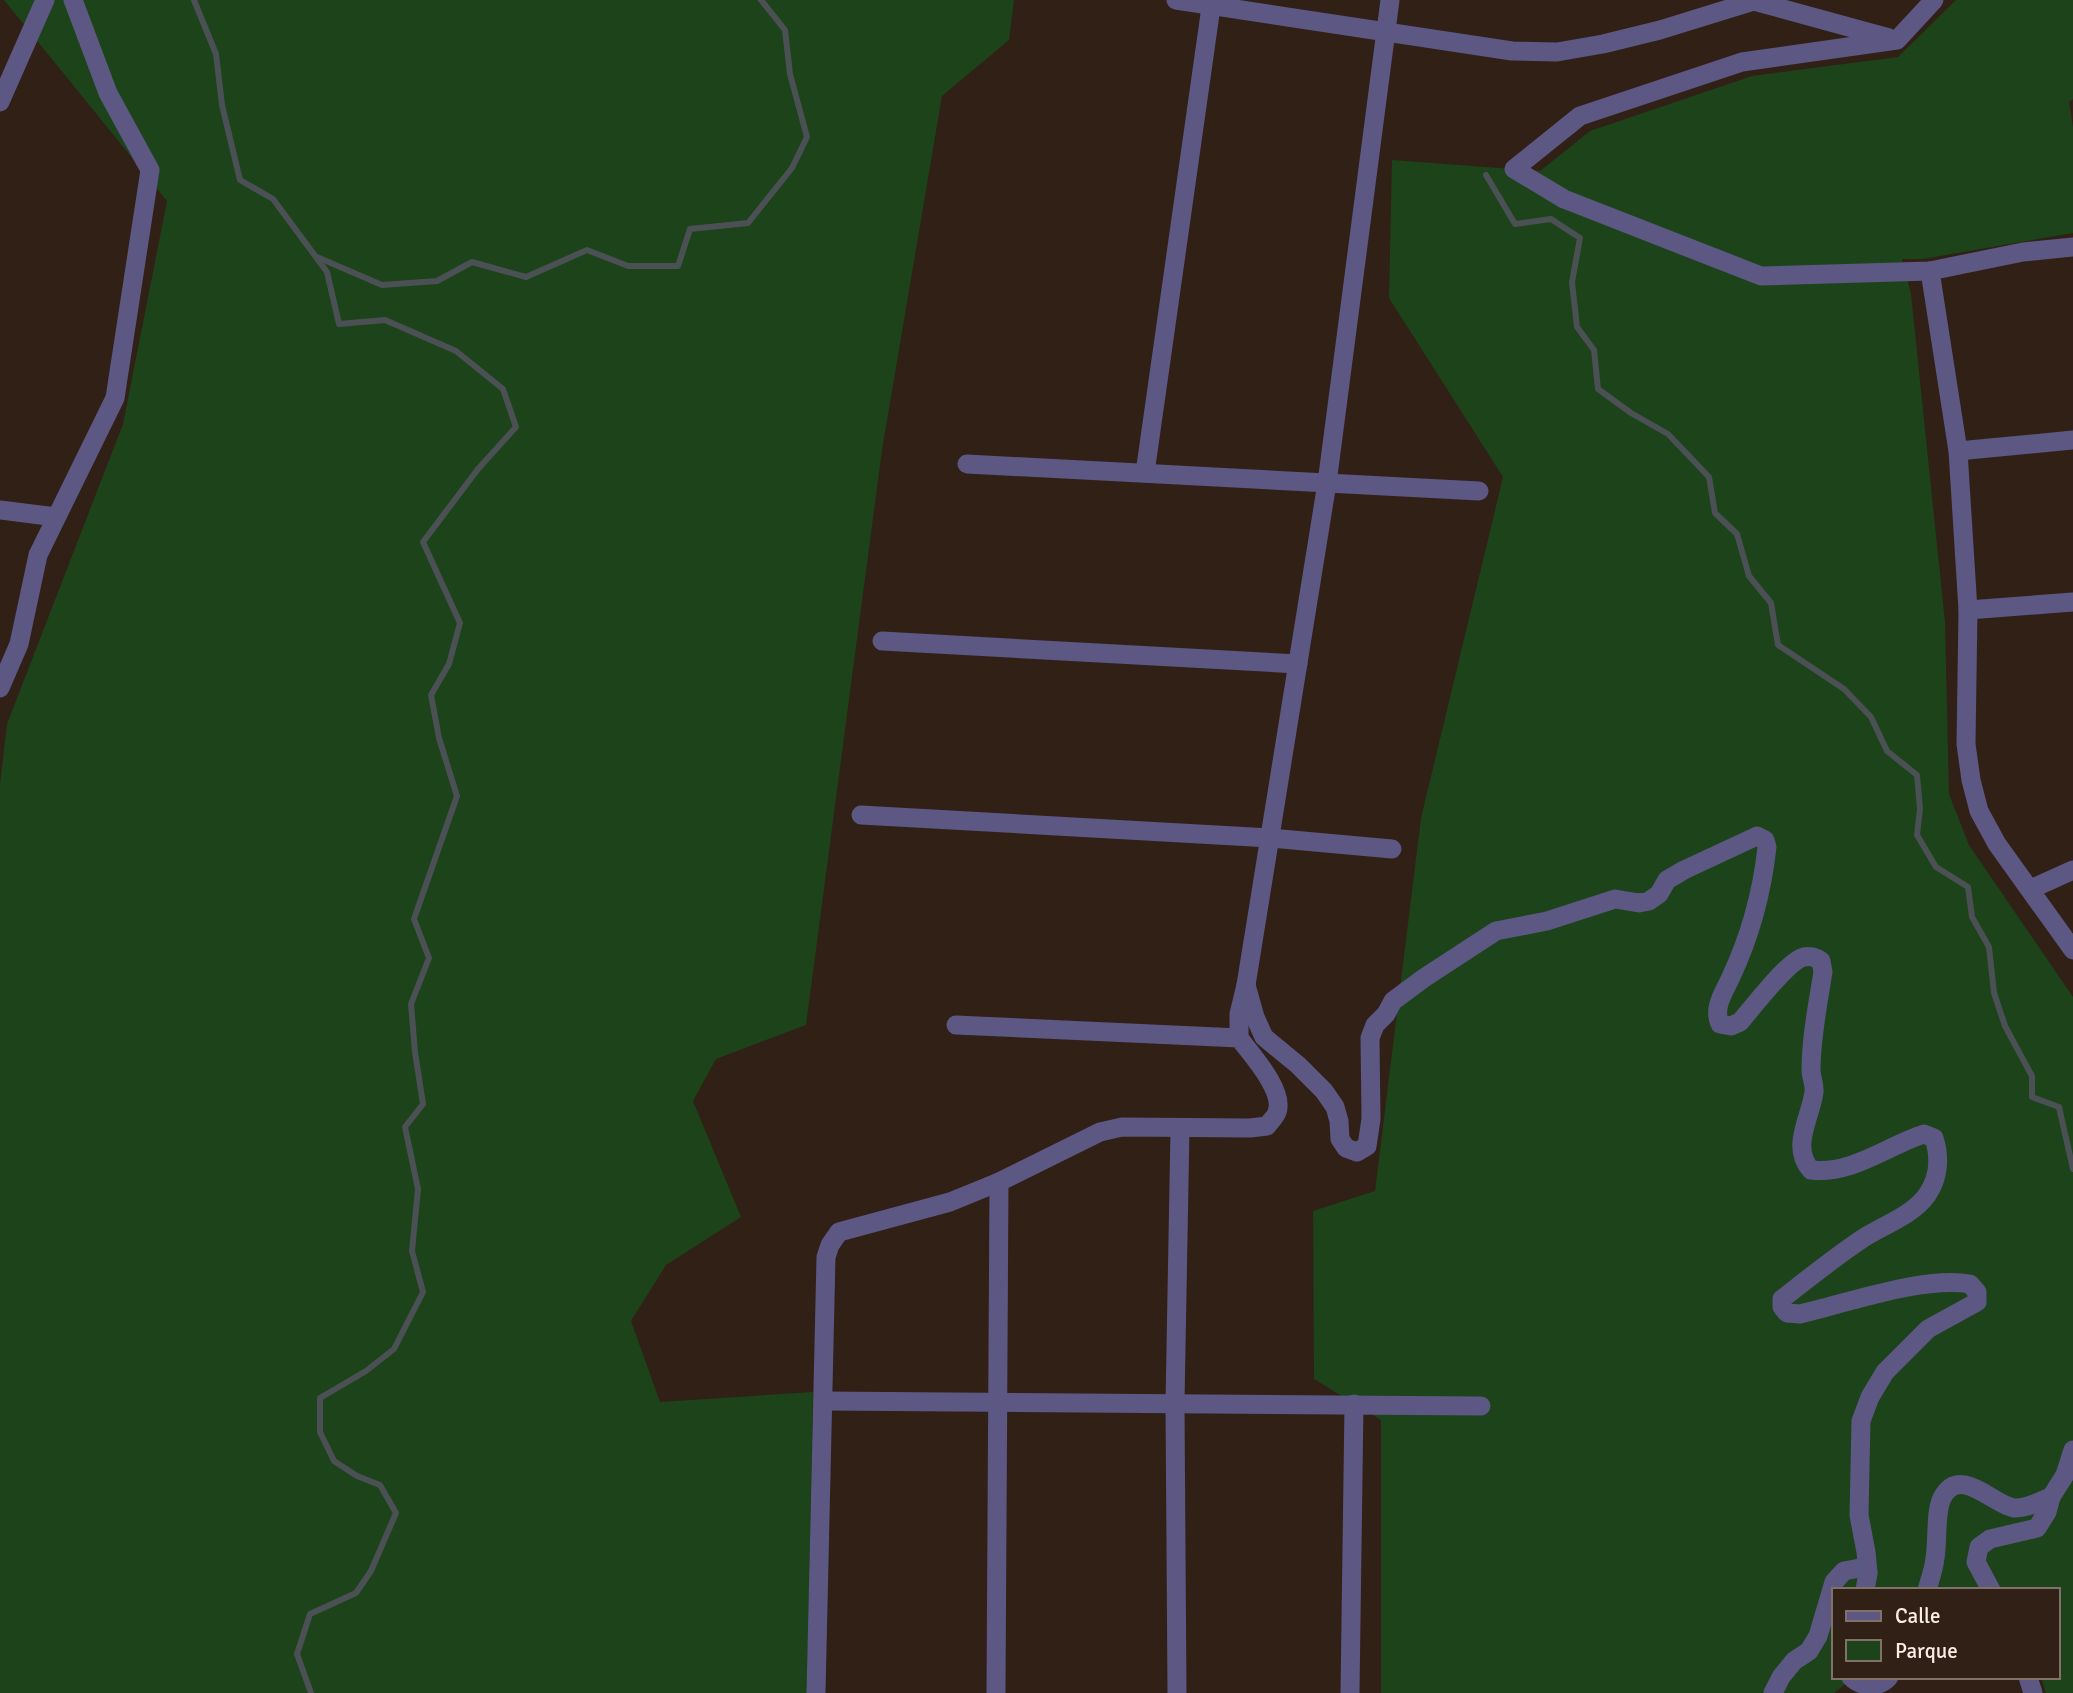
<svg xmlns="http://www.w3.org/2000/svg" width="2073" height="1693" viewBox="0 0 2073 1693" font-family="Signika,sans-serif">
<rect width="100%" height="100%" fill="#312015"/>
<g fill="#1c4319">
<path d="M4 0H1014L1009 40 942 96 882 450 806 1025 716 1059 693 1101 741 1217 666 1265 631 1321 660 1402 813 1392 807 1693H0V784L7 724 123 424 167 201Z"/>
<path d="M1956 0H2073V99L2069 102 2073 127V233L1923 259H1902L1911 294 1945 622 1949 794 1969 845 2073 997V1693H2046L2041 1677H2057V1590H1833V1677H1854L1834 1693H1381V1420L1314 1379 1313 1211 1375 1191 1421 818 1503 477 1389 298 1392 160 1540 171 1590 131 1752 76 1898 57Z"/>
</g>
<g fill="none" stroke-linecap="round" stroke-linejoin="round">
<g stroke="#4b5055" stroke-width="6">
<path d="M194 0 216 54 222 105 240 180 273 199 327 272 339 324 385 320 456 351 503 389 516 427 478 469 423 542 460 623 449 664 431 695 439 738 457 796 414 919 429 958 411 1004 415 1052 423 1104 405 1127 418 1189 412 1251 423 1292 394 1349 366 1371 320 1398V1432L334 1461 357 1476 380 1485 396 1513 371 1571 356 1593 310 1614 297 1654 311 1693"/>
<path d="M1486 175 1515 224 1551 219 1580 238 1572 282 1577 327 1594 350 1598 389 1631 413 1668 434 1709 477 1715 513 1737 534 1749 576 1771 603 1778 645 1844 689 1871 717 1887 751 1917 775 1920 809 1917 835 1936 867 1968 887 1972 917 1989 947 1994 993 2005 1026 2032 1076V1097L2059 1107 2073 1169"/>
<path d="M317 257 382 285 437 281 472 262 526 277 587 250 628 266H678L690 229 748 223 792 168 807 137 790 74 785 30 761 0"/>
</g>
<g stroke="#5c5783" stroke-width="19">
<path d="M1176 0 1512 51 1557 52 1603 44 1660 30 1754 1 1889 38"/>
<path d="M1934 0 1897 40 1742 62 1580 116 1514 169 1564 199 1761 276 1930 271 2023 252 2073 247"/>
<path d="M0 102 45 0"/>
<path d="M1930 271 1958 451 1968 610 1966 744 1971 780 1979 811 1997 844 2073 950"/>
<path d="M1958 451 2073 440"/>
<path d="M967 464 1479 491"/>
<path d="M1145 473 1212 0"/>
<path d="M0 510 56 517"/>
<path d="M1968 610 2073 602"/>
<path d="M882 641 1298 664"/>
<path d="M0 688 19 644 38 555 115 398 150 170 108 93 73 0"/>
<path d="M861 815 1270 838 1392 849"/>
<path d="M2031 889 2073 870"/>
<path d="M1246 985 1255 1017 1264 1037 1298 1065 1324 1091 1335 1107 1339 1121 1340 1139 1346 1148 1357 1152 1367 1146 1371 1119 1370 1038 1375 1025 1386 1014 1393 1001 1424 978 1496 931 1547 921 1615 899 1639 903 1649 901 1659 894 1667 880 1684 870 1757 836 1765 840 1767 847C1762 893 1750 937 1730 979 1723 994 1713 1008 1720 1024L1731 1026 1740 1022C1754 1006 1784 966 1801 958 1808 955 1816 957 1821 961L1823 972C1818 1003 1811 1038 1811 1070 1811 1077 1815 1085 1814 1092 1811 1117 1790 1147 1811 1170 1851 1175 1887 1146 1924 1134L1934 1138C1940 1157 1939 1178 1927 1195 1913 1215 1884 1225 1865 1237 1836 1256 1809 1278 1782 1299V1307L1787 1313 1800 1314C1848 1303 1922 1276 1970 1284L1977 1292V1302L1928 1329 1885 1372 1870 1397 1861 1421 1859 1515 1866 1552 1868 1573 1865 1590"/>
<path d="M1239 1038V1014L1246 985 1327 483 1390 0"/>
<path d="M823 1401 1481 1406"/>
<path d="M1927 1590C1930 1579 1934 1569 1935 1558 1938 1542 1935 1512 1942 1498 1960 1464 1993 1505 2014 1508 2026 1509 2040 1501 2051 1497"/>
<path d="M1991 1590 1976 1562 1979 1547 1990 1539 2037 1528 2047 1512 2051 1497 2065 1475 2073 1450"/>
<path d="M1851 1677C1861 1687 1878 1689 1889 1677"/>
<path d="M2028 1677 2033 1693"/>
<path d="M816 1693 826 1257 830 1245 839 1232 950 1202 999 1182 1100 1132 1122 1127 1250 1128 1267 1126C1270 1122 1276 1116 1277 1112 1285 1091 1251 1054 1239 1038L956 1025"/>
<path d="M996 1693 999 1182"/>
<path d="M1177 1693 1175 1403 1180 1128"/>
<path d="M1350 1693 1354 1404"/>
<path d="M1773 1693 1781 1677 1794 1661 1809 1651 1818 1636 1834 1582 1844 1571 1860 1568 1868 1573"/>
</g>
</g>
<rect x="1832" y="1588" width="228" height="91" fill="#312015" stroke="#817269" stroke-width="2"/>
<rect x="1846" y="1611" width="35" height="10" fill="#5c5783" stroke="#817269" stroke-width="2"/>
<text x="1895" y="1623" font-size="21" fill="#faeee7">Calle</text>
<rect x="1846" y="1640" width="35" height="21" fill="#1c4319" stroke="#817269" stroke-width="2"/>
<text x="1895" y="1658" font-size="21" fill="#faeee7">Parque</text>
</svg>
